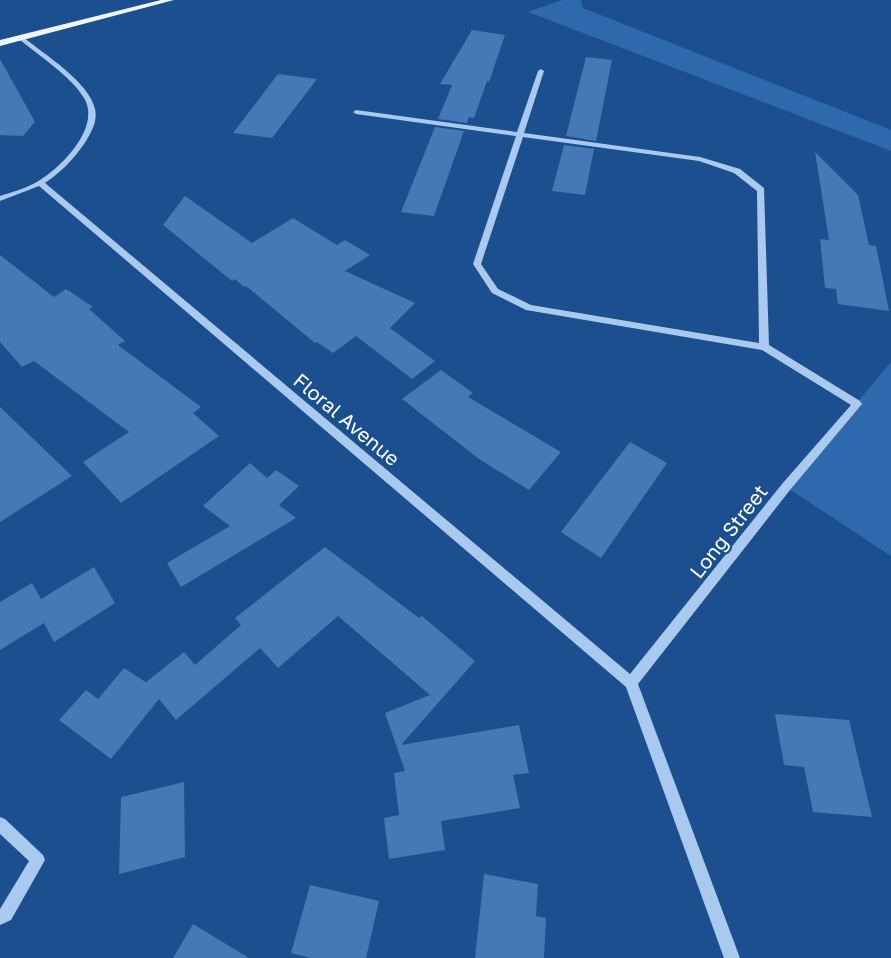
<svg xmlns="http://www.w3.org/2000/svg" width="891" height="958" viewBox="0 0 891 958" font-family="'Golos Text',sans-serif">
<rect width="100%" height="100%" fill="#1b4f8f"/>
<g fill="#2e69ad">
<path d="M562 0H581L583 8 891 130V151L528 12Z"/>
<path d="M891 362V556L786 487Z"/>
</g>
<g fill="#4478b7">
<path d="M472 30 505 35 489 82 487 81 474 118 469 117 467 123 438 119 452 85 440 84Z"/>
<path d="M586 57 612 60 596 141 566 136Z"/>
<path d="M0 59 35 122 23 136 0 135Z"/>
<path d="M278 74 317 79 272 138 233 133Z"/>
<path d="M435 127 464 131 434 216 401 212Z"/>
<path d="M564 145 594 149 585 195 552 191Z"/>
<path d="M815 152 858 195 869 245 876 246 889 311 838 304 836 289 825 288 820 239 829 240Z"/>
<path d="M185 196 252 243 293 218 337 245 345 240 370 255 345 271 415 303 390 328 435 361 412 379 356 336 333 353 317 342 315 343 246 286 244 287 235 279 232 281 163 225Z"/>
<path d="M0 255 54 297 66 289 93 307 89 309 125 341 118 345 201 407 193 413 219 436 121 503 83 462 129 432 34 361 22 367 0 342Z"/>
<path d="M441 370 473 393 468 397 561 452 529 490 479 459 402 399Z"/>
<path d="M0 407 72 476 0 522Z"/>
<path d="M630 442 667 463 601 558 561 532Z"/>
<path d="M250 463 267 478 276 470 299 486 279 505 296 518 181 587 167 563 230 526 203 506Z"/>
<path d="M325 547 419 618 422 616 475 661 401 745 519 725 529 773 513 775 520 808 441 821 445 850 389 859 384 818 399 815 394 773 405 771 385 713 430 695 338 616 278 668 260 648 176 720 159 699 111 759 59 720 86 690 98 699 124 668 147 683 146 682 184 652 195 665 241 625 235 618Z"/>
<path d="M94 567 115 603 54 642 44 623 0 650V602L32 583 41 599Z"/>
<path d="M775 714 849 720 872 817 813 812 804 767 784 765Z"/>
<path d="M184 782 185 857 119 874 121 797Z"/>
<path d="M484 874 538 884 536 916 546 918 544 958H475Z"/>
<path d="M310 885 379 901 366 958H311L291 953Z"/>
<path d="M193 924 249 958H173Z"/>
</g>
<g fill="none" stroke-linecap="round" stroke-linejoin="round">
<g fill="#a9c9ee" fill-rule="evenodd">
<path d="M19 37H23C44 54 89 82 95 109 98 121 91 133 84 144 74 159 60 173 45 183L630 674 782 484 851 405 762 350 526 310 492 293 473 264 516 136 356 114 353 112 356 110 517 132 538 71 541 69 544 71 524 133 700 157 740 169 764 188 769 345 860 401 862 404 790 490 638 684 740 958H724L626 687 39 186 0 201V196C12 192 24 189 35 183 59 170 102 128 84 98 71 76 39 56 19 39ZM523 137 699 161 734 173 757 191 759 343 531 305 498 289 481 264Z"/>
<path d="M0 817 5 819 43 855 45 860 11 920 0 925V909L29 861 0 834Z"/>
</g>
<path fill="#f0f6ff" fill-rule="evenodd" d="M161 0H174L0 46V40Z"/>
</g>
<g text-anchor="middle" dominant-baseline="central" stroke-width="4.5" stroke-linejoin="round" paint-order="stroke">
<g font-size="20" fill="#fff" stroke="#1b4f8f">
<text transform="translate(347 419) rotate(40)">Floral Avenue</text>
<text transform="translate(728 531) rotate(-52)">Long Street</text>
</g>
</g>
</svg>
